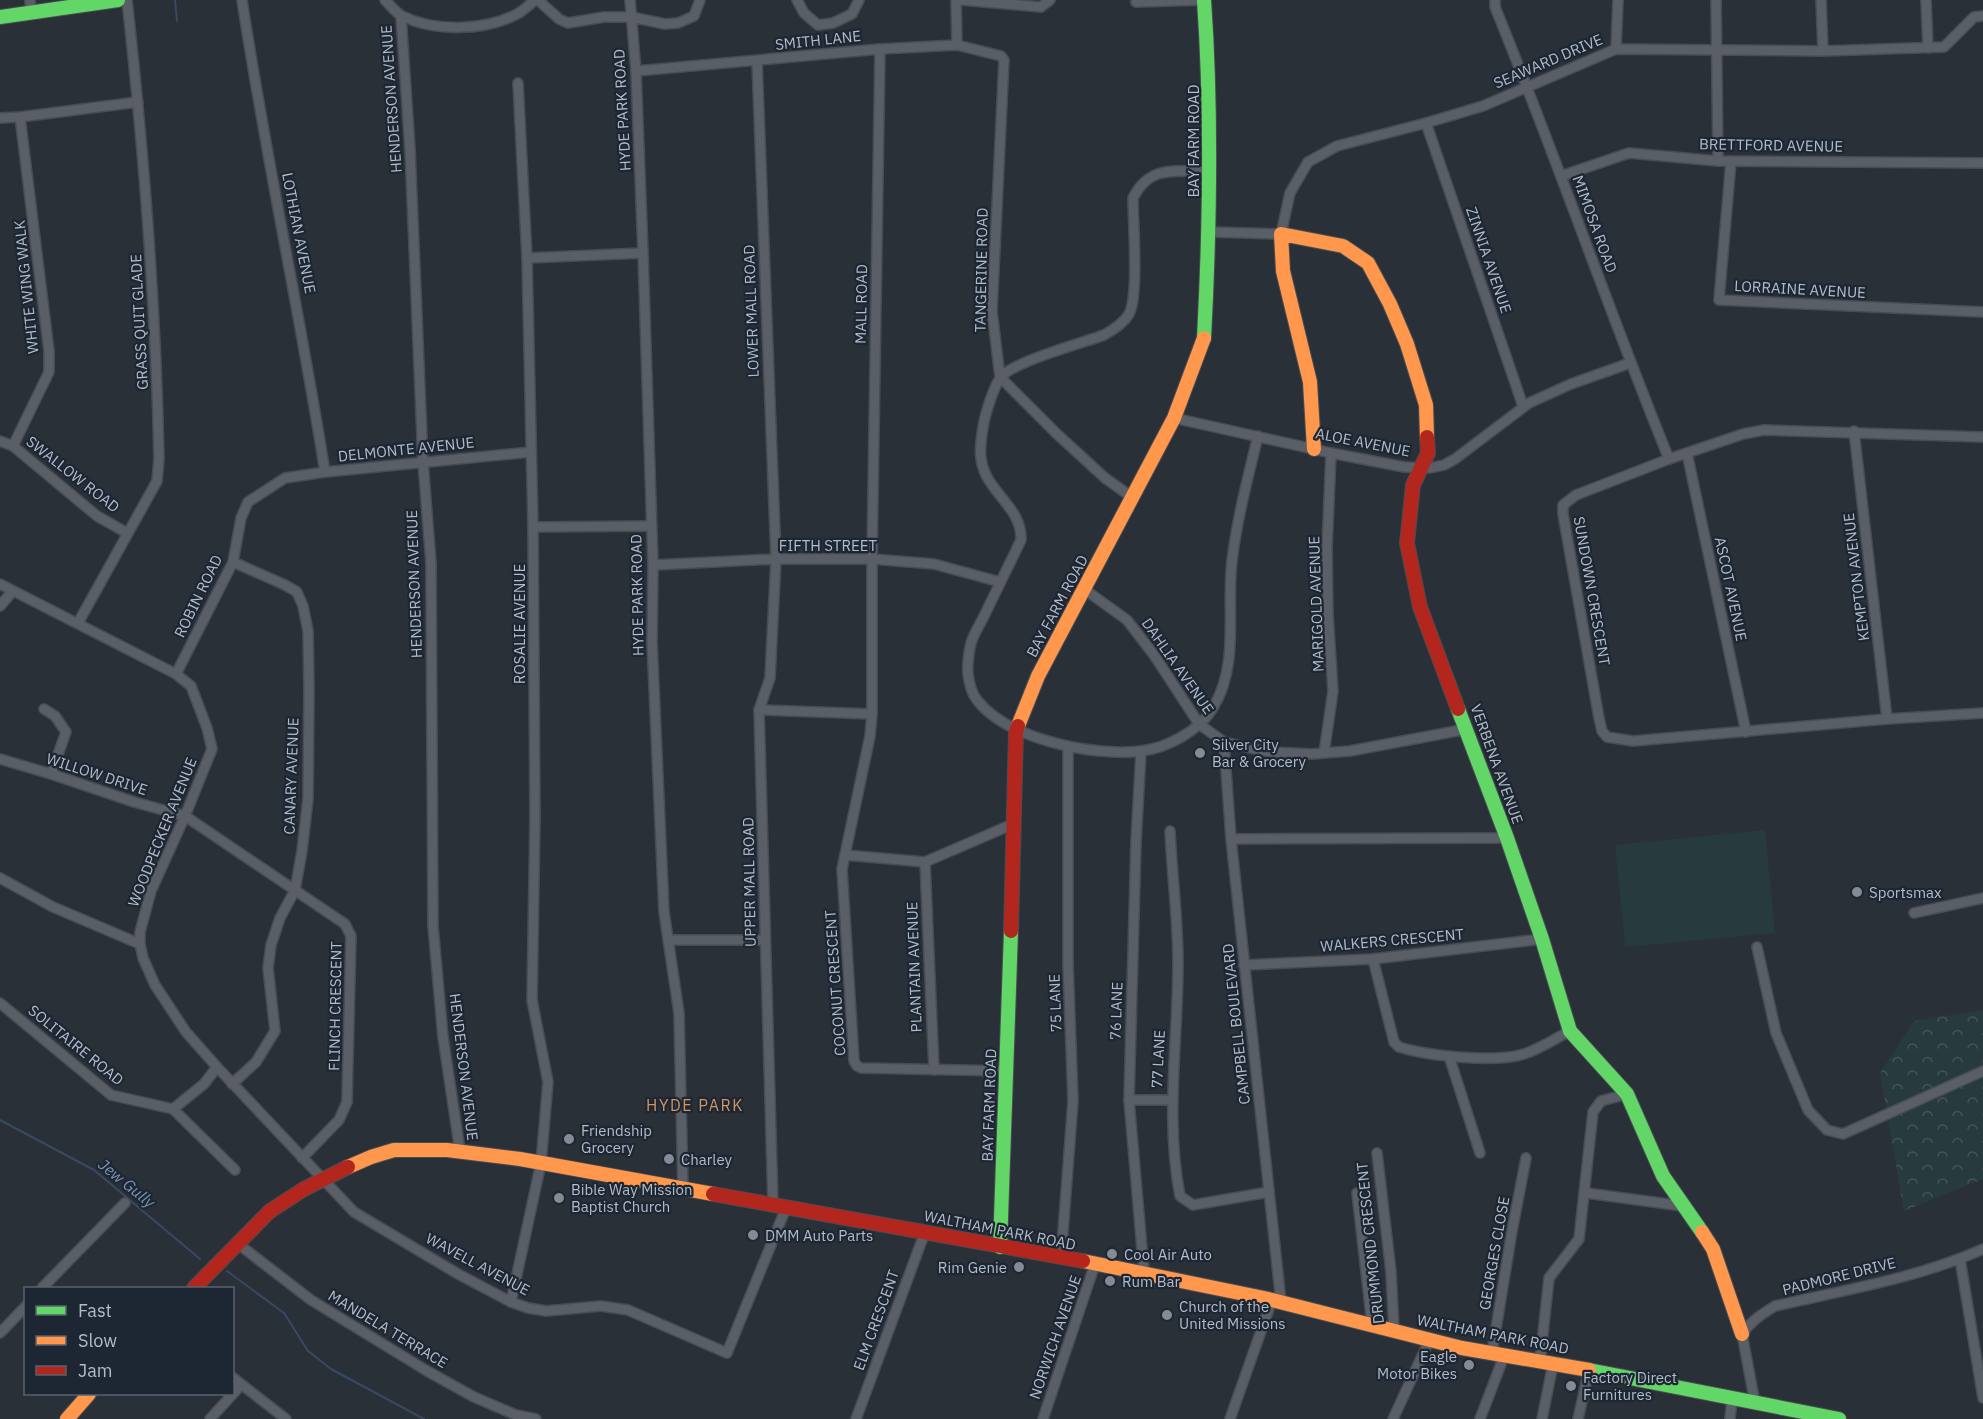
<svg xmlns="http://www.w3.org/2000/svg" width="1983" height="1419" viewBox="0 0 1983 1419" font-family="'IBM Plex Sans',sans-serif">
<defs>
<pattern id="park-crowns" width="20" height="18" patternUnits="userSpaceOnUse" patternTransform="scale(1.5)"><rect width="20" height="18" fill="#273a3e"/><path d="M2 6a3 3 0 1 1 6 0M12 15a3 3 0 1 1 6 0" fill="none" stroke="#445559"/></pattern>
</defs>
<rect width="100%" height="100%" fill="#2a3038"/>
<path fill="url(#park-crowns)" d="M1983 1010V1179L1904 1211 1880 1073 1914 1021Z"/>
<path fill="#273a3e" d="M1765 830 1775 933 1625 947 1615 845Z"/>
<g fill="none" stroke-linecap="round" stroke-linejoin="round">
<g stroke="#384963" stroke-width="2">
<path d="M175 0 177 21"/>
<path d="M0 1120 94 1170 200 1259"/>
<path d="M227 1271 284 1313 308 1351 331 1369 424 1419"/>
</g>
<defs>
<g id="street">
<path d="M30 0 31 14"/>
<path d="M242 0C266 158 300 314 325 472"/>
<path d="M385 0C390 5 396 13 402 16 435 32 485 31 517 14 523 11 529 5 535 0"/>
<path d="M538 0 559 19 568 23 604 17H631L665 24 678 23 694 16 700 0"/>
<path d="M630 0 636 71 643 253 653 565 652 642 664 912 679 1013 683 1189"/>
<path d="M797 0 804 13 818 25 833 23 852 14 859 0"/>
<path d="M956 0 957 45"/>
<path d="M961 0 1041 7 1050 0"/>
<path d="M1495 0V7C1556 156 1608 309 1669 459"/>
<path d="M1716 0 1718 161"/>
<path d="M1821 0 1823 51"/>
<path d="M1926 0 1928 48"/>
<path d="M1136 2 1204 0"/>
<path d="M401 16 410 149 423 462 431 563 433 926 443 1037 460 1151"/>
<path d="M880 49 872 559V714L870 736 842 869 854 1061 857 1066 861 1068 1007 1071"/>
<path d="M1616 49 1618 0"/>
<path d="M757 61 776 559 770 678 759 710 773 1205"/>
<path d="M636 71 880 49 957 45 1001 56 1004 60 992 311 1000 377 1057 434 1105 478 1133 498"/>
<path d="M0 118 20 117 138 102"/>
<path d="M1426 123 1523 406"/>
<path d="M1731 161 1719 300 1983 312"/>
<path d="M1209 171C1176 172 1150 164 1133 198 1133 222 1139 296 1129 314 1124 323 1113 330 1104 335 1082 343 1016 361 1002 376 994 384 985 415 983 427 980 446 978 460 987 477 999 499 1022 513 1021 540 1009 565 997 589 985 614 981 623 974 633 971 643 969 651 967 666 968 674 969 682 972 694 977 700 1007 739 1094 757 1141 751 1167 748 1199 731 1213 708 1240 663 1226 610 1232 561 1237 519 1248 477 1258 436"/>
<path d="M1561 176 1629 153 1718 161 1983 163"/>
<path d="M1210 232 1281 234 1290 193 1308 162 1337 146 1426 123 1483 106 1616 49 1823 51 1944 47 1974 17 1983 16"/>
<path d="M527 258 643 253"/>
<path d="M1174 418 1331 453 1404 467 1430 468 1444 465 1455 459 1529 403 1571 384 1630 363"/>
<path d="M1854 431 1887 719"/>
<path d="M1983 437 1764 430 1743 434 1669 459 1576 495 1563 505V514L1599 718 1602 731 1607 737 1633 741 1887 719 1983 713"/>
<path d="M0 441 13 446 97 516 127 533"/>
<path d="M13 446 49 372V351L20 117"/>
<path d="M1687 453 1746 732"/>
<path d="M533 527 651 526"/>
<path d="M653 565 776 559H872L934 564 1000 582"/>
<path d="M0 584 176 674 191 686 207 728 212 749 185 816 151 891 140 932V944L143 958 155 985 186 1032 217 1067 354 1212 458 1274 511 1302 528 1308 546 1311 601 1306 628 1310 727 1353 786 1208"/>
<path d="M1084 589 1127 620 1154 655 1199 724 1224 742 1268 752 1312 754 1350 751 1467 729"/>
<path d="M0 606 12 592"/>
<path d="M78 623 157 481 159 459C156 305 144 153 127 0"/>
<path d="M176 674 233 562 241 518 248 502 285 478 325 472 531 452"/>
<path d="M44 709 55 716 66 732 51 774"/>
<path d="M759 710 872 714"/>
<path d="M1224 742 1231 839 1281 1302"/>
<path d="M1141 751 1136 842 1129 1100 1144 1272"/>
<path d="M1324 753 1333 691 1328 615 1327 548 1331 453"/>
<path d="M0 759 51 774 134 802 185 816 345 924 351 936 347 1102 339 1120 302 1158"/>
<path d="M1170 831C1172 875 1178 919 1178 963 1178 1041 1165 1119 1180 1196L1193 1205 1269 1192"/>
<path d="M1231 839 1507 838"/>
<path d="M845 855 925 862 1013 824"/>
<path d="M925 862 934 1070"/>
<path d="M0 878 53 907 140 944"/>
<path d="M1914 913 1983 898"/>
<path d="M668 940H765"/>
<path d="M1757 947 1776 1033 1808 1110 1827 1130 1843 1134 1983 1071"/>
<path d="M1373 959 1394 1042 1399 1047C1428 1056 1495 1063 1524 1054 1540 1049 1556 1038 1570 1031"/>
<path d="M1244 965 1373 959 1542 939"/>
<path d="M0 1003 111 1095 173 1109"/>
<path d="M1449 1056 1480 1153"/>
<path d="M232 1084 256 1062 275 1031 268 968 271 945 280 918 295 890 302 851 308 799 309 690 308 631 303 606 297 592 285 585 233 562"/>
<path d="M1129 1100H1171"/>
<path d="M173 1109 235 1170"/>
<path d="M173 1109 204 1084 217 1067"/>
<path d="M1377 1153 1391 1272 1394 1330"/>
<path d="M1357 1193 1372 1324"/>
<path d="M1586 1193 1683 1206"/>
<path d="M237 1243 311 1300 427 1371 474 1397 516 1415 536 1419"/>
<path d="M1061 1258 1073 1101 1068 964V746"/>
<path d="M1960 1259 1983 1398"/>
<path d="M42 1288 125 1203"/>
<path d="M511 1302 541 1163 548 1082 532 1000 535 818 533 527 527 258 518 83"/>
<path d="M0 1333 26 1306"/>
<path d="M1492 1353 1512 1231 1526 1158"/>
<path d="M1540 1361 1549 1278 1579 1239 1593 1112 1601 1101 1627 1094"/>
<path d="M232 1377 286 1419"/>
<path d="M1755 1403 1742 1334C1751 1321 1762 1314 1775 1306 1845 1290 1918 1278 1983 1249"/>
<path d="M210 1419 241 1385"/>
<path d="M856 1419 925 1232"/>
<path d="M1043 1419 1095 1264"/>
<path d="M1230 1419 1272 1300"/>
<path d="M1393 1419 1429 1341"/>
<path d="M1480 1419 1504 1356"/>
<path d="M1542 1419 1553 1364"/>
<path d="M1578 1419 1589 1370"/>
<path d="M1730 1419 1732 1399"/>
</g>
<g id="fast">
<path d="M1204 0C1212 113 1210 225 1204 338"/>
<path d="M0 17 118 0"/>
<path d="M1458 709 1507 838 1542 939 1570 1031 1627 1094 1663 1176 1702 1232"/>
<path d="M1000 1247 1011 931"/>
<path d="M1589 1370 1839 1419"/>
</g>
<g id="slow">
<path d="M1314 449 1310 382 1283 271 1281 234 1343 246 1368 263 1390 304 1407 344 1426 405 1427 437"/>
<path d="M1018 726 1038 676 1174 418 1204 338"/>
<path d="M348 1167 371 1157 394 1150H447L520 1159 713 1194"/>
<path d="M1702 1232 1713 1249 1742 1334"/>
<path d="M1083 1261 1264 1298 1462 1348 1589 1370"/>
<path d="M67 1419 89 1394"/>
</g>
<g id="jam">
<path d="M1427 437 1428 453 1413 485 1407 543 1420 607 1458 709"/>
<path d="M1011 931 1016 731 1018 726"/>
<path d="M713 1194 1083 1261"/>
<path d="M194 1288 270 1211 304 1189 348 1167"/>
</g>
</defs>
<use href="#street" stroke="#484c53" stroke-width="12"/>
<use href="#fast" stroke="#484c53" stroke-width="16"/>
<use href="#slow" stroke="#484c53" stroke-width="16"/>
<use href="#jam" stroke="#484c53" stroke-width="16"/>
<use href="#street" stroke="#5a5e66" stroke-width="9"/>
<use href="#fast" stroke="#63d668" stroke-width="14"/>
<use href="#slow" stroke="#ff974d" stroke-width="14"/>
<use href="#jam" stroke="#b3261e" stroke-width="14"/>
</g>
<g fill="#848b96" stroke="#1d2633" stroke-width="2">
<circle cx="1200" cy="753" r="6"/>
<circle cx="1857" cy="892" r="6"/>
<circle cx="569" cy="1139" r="6"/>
<circle cx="669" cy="1159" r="6"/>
<circle cx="559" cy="1198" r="6"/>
<circle cx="753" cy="1235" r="6"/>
<circle cx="1112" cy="1254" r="6"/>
<circle cx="1019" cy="1267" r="6"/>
<circle cx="1110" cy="1281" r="6"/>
<circle cx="1167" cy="1315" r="6"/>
<circle cx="1469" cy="1365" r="6"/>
<circle cx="1571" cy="1386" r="6"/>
</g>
<g text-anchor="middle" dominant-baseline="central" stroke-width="4.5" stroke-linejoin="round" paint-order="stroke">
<g font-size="15" fill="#b4bcc9" stroke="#1d2633">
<text transform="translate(818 40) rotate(-6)">SMITH LANE</text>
<text transform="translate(1548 61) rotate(-23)">SEAWARD DRIVE</text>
<text transform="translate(391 99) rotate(-94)">HENDERSON AVENUE</text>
<text transform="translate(622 110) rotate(-93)">HYDE PARK ROAD</text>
<text transform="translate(1193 141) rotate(-90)">BAY FARM ROAD</text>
<text transform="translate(1771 145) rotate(1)">BRETTFORD AVENUE</text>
<text transform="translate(1595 224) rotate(70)">MIMOSA ROAD</text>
<text transform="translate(299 233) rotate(79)">LOTHIAN AVENUE</text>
<text transform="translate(1489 260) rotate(71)">ZINNIA AVENUE</text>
<text transform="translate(981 270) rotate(-89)">TANGERINE ROAD</text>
<text transform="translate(26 287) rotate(-96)">WHITE WING WALK</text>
<text transform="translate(1800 289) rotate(3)">LORRAINE AVENUE</text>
<text transform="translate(861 304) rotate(-89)">MALL ROAD</text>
<text transform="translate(751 311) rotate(-92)">LOWER MALL ROAD</text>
<text transform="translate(139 322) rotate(-93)">GRASS QUIT GLADE</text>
<text transform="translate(1363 442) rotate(11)">ALOE AVENUE</text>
<text transform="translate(406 449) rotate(-6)">DELMONTE AVENUE</text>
<text transform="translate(73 474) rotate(38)">SWALLOW ROAD</text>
<text x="828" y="545">FIFTH STREET</text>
<text transform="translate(1856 577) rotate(-97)">KEMPTON AVENUE</text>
<text transform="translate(414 584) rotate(-92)">HENDERSON AVENUE</text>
<text transform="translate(1731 589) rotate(78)">ASCOT AVENUE</text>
<text transform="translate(1592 591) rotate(80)">SUNDOWN CRESCENT</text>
<text transform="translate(637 595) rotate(-91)">HYDE PARK ROAD</text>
<text transform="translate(198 596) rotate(-64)">ROBIN ROAD</text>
<text transform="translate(1316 604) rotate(-92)">MARIGOLD AVENUE</text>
<text transform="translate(1057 606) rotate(-62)">BAY FARM ROAD</text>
<text transform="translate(519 624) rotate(-90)">ROSALIE AVENUE</text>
<text transform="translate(1178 666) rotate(55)">DAHLIA AVENUE</text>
<text transform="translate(1497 764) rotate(70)">VERBENA AVENUE</text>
<text transform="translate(97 774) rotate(18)">WILLOW DRIVE</text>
<text transform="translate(291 776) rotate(-88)">CANARY AVENUE</text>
<text transform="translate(162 832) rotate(-68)">WOODPECKER AVENUE</text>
<text transform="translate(749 882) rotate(-91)">UPPER MALL ROAD</text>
<text transform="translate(1392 940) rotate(-5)">WALKERS CRESCENT</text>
<text transform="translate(914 967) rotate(-92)">PLANTAIN AVENUE</text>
<text transform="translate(835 983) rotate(-94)">COCONUT CRESCENT</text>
<text transform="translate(1055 1003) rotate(-92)">75 LANE</text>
<text transform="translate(335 1006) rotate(-89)">FLINCH CRESCENT</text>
<text transform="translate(1116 1011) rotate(-88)">76 LANE</text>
<text transform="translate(1236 1024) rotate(-96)">CAMPBELL BOULEVARD</text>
<text transform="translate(76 1045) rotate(39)">SOLITAIRE ROAD</text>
<text transform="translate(1158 1059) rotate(-87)">77 LANE</text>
<text transform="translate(464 1067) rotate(83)">HENDERSON AVENUE</text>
<text transform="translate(989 1105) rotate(-88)">BAY FARM ROAD</text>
<text transform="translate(1000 1230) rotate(11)">WALTHAM PARK ROAD</text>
<text transform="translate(1370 1243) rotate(-96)">DRUMMOND CRESCENT</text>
<text transform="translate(1494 1253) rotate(-80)">GEORGES CLOSE</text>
<text transform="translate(478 1264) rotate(28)">WAVELL AVENUE</text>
<text transform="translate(1839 1276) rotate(-14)">PADMORE DRIVE</text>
<text transform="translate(876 1320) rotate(-70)">ELM CRESCENT</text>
<text transform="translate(388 1329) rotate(31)">MANDELA TERRACE</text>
<text transform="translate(1493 1334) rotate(11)">WALTHAM PARK ROAD</text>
<text transform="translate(1055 1337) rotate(-71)">NORWICH AVENUE</text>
</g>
<g font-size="15" fill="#b4bcc9" stroke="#1d2633" text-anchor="start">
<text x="1212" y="744">Silver City<tspan x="1212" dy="17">Bar &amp; Grocery</tspan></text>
<text x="1869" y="892">Sportsmax</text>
<text x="581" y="1130">Friendship<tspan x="581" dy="17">Grocery</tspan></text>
<text x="681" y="1159">Charley</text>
<text x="571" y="1189">Bible Way Mission<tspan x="571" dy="17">Baptist Church</tspan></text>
<text x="765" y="1235">DMM Auto Parts</text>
<text x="1124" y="1254">Cool Air Auto</text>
<text x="1007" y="1267" text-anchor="end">Rim Genie</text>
<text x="1122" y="1281">Rum Bar</text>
<text x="1179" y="1306">Church of the<tspan x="1179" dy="17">United Missions</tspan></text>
<text x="1457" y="1356" text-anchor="end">Eagle<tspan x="1457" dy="17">Motor Bikes</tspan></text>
<text x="1583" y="1377">Factory Direct<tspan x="1583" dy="17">Furnitures</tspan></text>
</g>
<g font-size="16" letter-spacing="1.5" fill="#d59563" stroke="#1d2633">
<text x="695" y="1105">HYDE PARK</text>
</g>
<g font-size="16" font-style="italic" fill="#7c92b1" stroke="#1d2633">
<text transform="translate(127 1183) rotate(39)">Jew Gully</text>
</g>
</g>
<rect x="24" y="1287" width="210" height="108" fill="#1d2633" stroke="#59626f" stroke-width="1.5"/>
<rect x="36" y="1306" width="30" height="9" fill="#63d668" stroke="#59626f" stroke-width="1.5"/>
<text x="78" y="1317" font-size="18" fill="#b4bcc9">Fast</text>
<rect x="36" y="1336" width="30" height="9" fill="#ff974d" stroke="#59626f" stroke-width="1.5"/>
<text x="78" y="1347" font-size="18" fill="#b4bcc9">Slow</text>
<rect x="36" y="1366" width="30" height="9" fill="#b3261e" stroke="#59626f" stroke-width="1.5"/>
<text x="78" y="1377" font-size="18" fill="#b4bcc9">Jam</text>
</svg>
